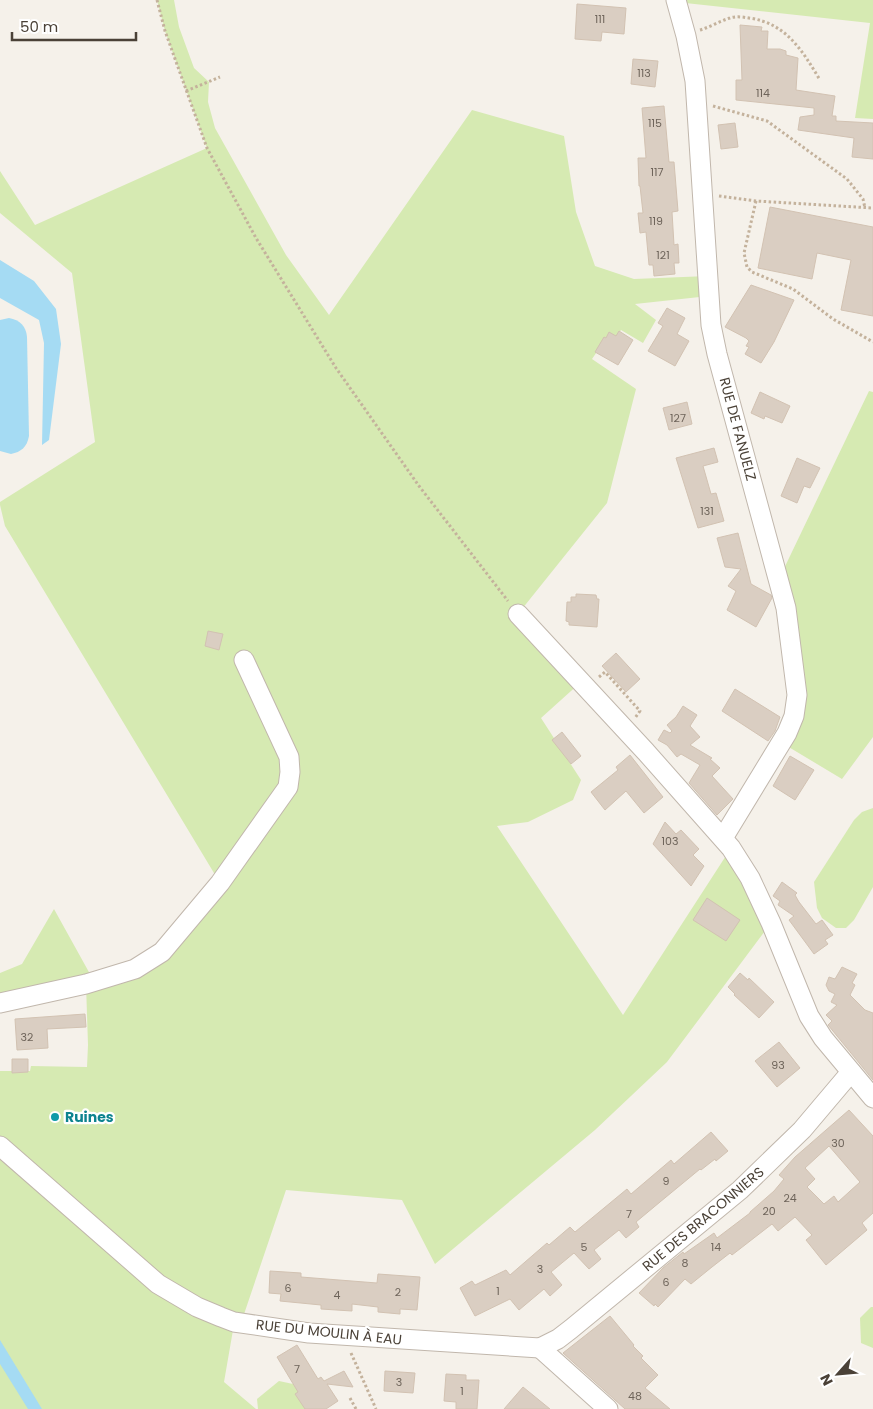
<svg xmlns="http://www.w3.org/2000/svg" width="873" height="1409" viewBox="0 0 873 1409" font-family="Poppins,sans-serif">
<rect width="100%" height="100%" fill="#f5f1ea"/>
<g fill="#d6eab2">
<path d="M157 0H174L179 27 194 68 209 82 208 102 215 128 286 255 329 315 472 110 564 136 576 212 595 266 634 279 708 276 709 296 635 304 656 320 643 343 621 330 613 341 607 337 592 359 636 389 607 503 518 614 581 682 541 718 581 780 573 800 528 822 497 826 623 1015 731 848 771 923 667 1062 595 1130 435 1264 402 1200 286 1190 241 1323 233 1330 224 1382 256 1409H0V1071H30L31 1066 87 1067 88 1045 86 984 0 1003V973L22 964 54 909 90 974 111 970 152 951 217 878 5 526 0 505V502L95 442 72 273 0 213V171L35 225 207 148 165 31Z"/>
<path d="M676 0H873V119L855 118 870 23 676 2Z"/>
<path d="M869 391 873 392V737L842 779 782 743 794 716 779 579Z"/>
<path d="M873 808V887L854 920 846 928H836L822 918 817 908 814 882 854 820 862 812Z"/>
<path d="M871 1307H873V1348L861 1343 860 1318Z"/>
<path d="M279 1381 293 1384 310 1409H258L257 1399Z"/>
</g>
<g fill="#a5dbf3">
<path d="M0 260 34 281 56 309 61 344 49 440 42 445 44 343 39 320 0 298Z"/>
<path d="M9 318C20 320 26 326 27 337L29 436C27 447 21 452 11 454L0 451V320Z"/>
<path d="M0 1340 42 1409H28L0 1364Z"/>
</g>
<g fill="#dacec2" stroke="#d2c2b2" fill-rule="evenodd">
<path d="M577 4 626 8 624 34 602 32 601 41 575 39Z"/>
<path d="M740 25 762 27 761 31H768L767 49H780L786 51V55L798 58 796 90 835 96 832 116H836V121L873 123V159L852 157 854 138 798 130 800 117 814 115V108L736 100V80H742Z"/>
<path d="M633 59 658 61 655 87 631 84Z"/>
<path d="M664 106 669 162H674L678 211 672 212 674 245 678 244 679 263H674L675 274 654 276 653 265H649L646 232 640 233 638 213H643L640 186H639L638 158H646L642 108Z"/>
<path d="M735 123 738 147 721 149 718 125Z"/>
<path d="M770 207 873 227V316L841 310 851 260 817 253 812 279 758 268Z"/>
<path d="M751 285 794 300 774 342 761 363 745 354 749 347 746 346 749 341 746 338 725 327Z"/>
<path d="M667 308 685 318 677 334 689 341 675 366 648 351 663 326 658 323Z"/>
<path d="M619 331 633 340 618 365 595 352 604 337 606 338 609 332 616 336Z"/>
<path d="M760 392 790 406 782 423 765 416 764 419 751 413Z"/>
<path d="M687 402 692 424 669 430 663 408Z"/>
<path d="M714 448 718 462 703 466 711 494 716 493 724 521 698 528 676 458Z"/>
<path d="M797 458 820 468 810 488 804 486 797 503 781 496Z"/>
<path d="M738 533 751 584 771 595 772 598 756 627 727 610 736 591 728 586 741 569 725 567 717 538Z"/>
<path d="M576 594 596 595 597 599H599L597 627 569 625V622L566 621 567 602H571V597H576Z"/>
<path d="M208 631 223 634 219 650 205 646Z"/>
<path d="M616 653 640 679 626 692 602 666Z"/>
<path d="M735 689 780 717 775 731 768 741 722 711Z"/>
<path d="M683 706 697 715 690 726 700 737 690 745 712 758 710 759 720 768 712 776 733 799 717 815 689 783 700 765 681 754 677 757 667 745 658 740 664 730 670 733 672 731 667 725 676 717Z"/>
<path d="M562 732 581 756 571 764 552 740Z"/>
<path d="M630 755 663 797 644 813 626 791 605 810 591 792 618 770 616 767Z"/>
<path d="M790 756 814 770 795 800 773 786Z"/>
<path d="M665 822 676 834 681 830 699 849 693 855 704 866 691 886 653 844Z"/>
<path d="M782 882 797 893 795 895 799 902 816 924 822 920 833 935 825 940 828 944 814 954 789 920 794 916 778 905 780 901 773 896Z"/>
<path d="M707 898 740 920 726 941 693 920Z"/>
<path d="M842 967 857 974 852 983 855 985 850 995 865 1010 873 1013V1080L828 1025 832 1021 826 1015 837 1005 831 1002 835 994 829 991 826 985 829 977 835 979Z"/>
<path d="M740 973 748 980 749 978 774 1002 759 1018 734 995 735 994 728 987Z"/>
<path d="M85 1014 86 1027 47 1029 48 1048 17 1050 15 1019Z"/>
<path d="M779 1042 800 1068 777 1087 755 1061Z"/>
<path d="M12 1059H28V1072L12 1073Z"/>
<path d="M849 1110 873 1136V1213L862 1223 867 1230 853 1242 826 1265 806 1240 812 1235 795 1217 778 1231 772 1224 732 1255 730 1253 712 1267 691 1284 685 1279 658 1307 655 1304 654 1306 639 1293 663 1268 683 1252 684 1254 714 1233 717 1238 750 1213V1212L774 1191 784 1179 779 1175 795 1157ZM829 1146 860 1182 838 1202 834 1196 824 1204 807 1187 815 1179 805 1168Z"/>
<path d="M711 1132 728 1151 716 1161 715 1159 701 1170 700 1169 660 1202 636 1222 639 1227 626 1238 619 1230 594 1250 601 1259 589 1269 574 1253 551 1272 562 1285 550 1296 544 1289 519 1310 510 1299 475 1316 460 1288 472 1281 475 1285 506 1270 510 1275 547 1243 549 1245 570 1227 575 1232 627 1189 631 1194 671 1160 674 1164Z"/>
<path d="M270 1271 301 1273V1277L377 1283 378 1274 420 1277 417 1310 400 1309V1314L378 1312V1307L352 1304V1311L321 1309V1305L280 1301 281 1294 269 1293Z"/>
<path d="M610 1316 634 1345 633 1346 643 1356 641 1358 658 1375 645 1388 670 1409H625L563 1353Z"/>
<path d="M297 1345 318 1379 321 1377 324 1381 344 1371 353 1387 327 1384 338 1401 326 1409H305L295 1394 298 1392 277 1357Z"/>
<path d="M385 1371 415 1373 413 1393 384 1391Z"/>
<path d="M446 1374 466 1375V1380H479L477 1409H456V1402L444 1401Z"/>
<path d="M523 1387 550 1409H504Z"/>
</g>
<g fill="none" stroke-linecap="round" stroke-linejoin="round">
<defs>
<g id="minor">
<path d="M676 0 686 36 695 81 711 325 717 354 786 608 797 695 794 716 787 733 723 838"/>
<path d="M518 614 646 752 731 848 750 878 771 923 809 1016 823 1038 873 1098"/>
<path d="M0 1003 86 984 135 969 162 952 220 883 288 787 290 772 289 757 244 660"/>
<path d="M0 1146 158 1284 197 1307 221 1317 234 1322 309 1333 540 1348"/>
<path d="M540 1348 558 1339 571 1329 740 1190 802 1130 851 1072"/>
<path d="M540 1348 608 1409"/>
</g>
</defs>
<use href="#minor" stroke="#c1b7ac" stroke-width="21"/>
<g stroke="#c4b29c" stroke-width="3" stroke-dasharray="2.5 2.5" stroke-linecap="butt">
<path d="M157 0 165 31 207 148 256 238 336 368 419 486 508 601"/>
<path d="M700 30C710 27 720 21 730 18 736 16 743 17 749 18 786 23 802 50 820 80"/>
<path d="M186 91 220 77"/>
<path d="M713 106 767 121 847 179 863 199 865 208"/>
<path d="M719 196 756 201 873 208"/>
<path d="M756 201 744 253 747 267 752 272 793 289 833 319 873 342"/>
<path d="M599 677 605 672 640 711 635 718"/>
<path d="M351 1353 376 1409"/>
<path d="M350 1398 356 1409"/>
</g>
<use href="#minor" stroke="#fff" stroke-width="19"/>
</g>
<circle fill="#0f9aa8" stroke="#fff" stroke-width="2" cx="55" cy="1117" r="5"/>
<g text-anchor="middle" dominant-baseline="central" stroke-width="4.5" stroke-linejoin="round" paint-order="stroke">
<g font-size="11" fill="#6e645a">
<text x="600" y="19">111</text>
<text x="644" y="73">113</text>
<text x="763" y="93">114</text>
<text x="655" y="123">115</text>
<text x="657" y="172">117</text>
<text x="656" y="221">119</text>
<text x="663" y="255">121</text>
<text x="678" y="418">127</text>
<text x="707" y="511">131</text>
<text x="670" y="841">103</text>
<text x="27" y="1037">32</text>
<text x="778" y="1065">93</text>
<text x="838" y="1143">30</text>
<text x="666" y="1181">9</text>
<text x="790" y="1198">24</text>
<text x="769" y="1211">20</text>
<text x="629" y="1214">7</text>
<text x="584" y="1247">5</text>
<text x="716" y="1247">14</text>
<text x="685" y="1263">8</text>
<text x="540" y="1269">3</text>
<text x="666" y="1282">6</text>
<text x="288" y="1288">6</text>
<text x="498" y="1291">1</text>
<text x="398" y="1292">2</text>
<text x="337" y="1295">4</text>
<text x="297" y="1369">7</text>
<text x="399" y="1382">3</text>
<text x="462" y="1391">1</text>
<text x="635" y="1396">48</text>
</g>
<g font-size="14" fill="#4a4137" stroke="#fff">
<text transform="translate(738 429) rotate(75)">RUE DE FANUELZ</text>
<text transform="translate(703 1219) rotate(-40)">RUE DES BRACONNIERS</text>
<text transform="translate(329 1332) rotate(6)">RUE DU MOULIN À EAU</text>
</g>
<g font-size="14" font-weight="bold" fill="#0d838f" stroke="#fff" text-anchor="start">
<text x="65" y="1117">Ruines</text>
</g>
</g>
<g transform="translate(838 1374) rotate(243)" stroke="#ffffff" stroke-width="4" paint-order="stroke">
<path d="M0-4L9 19L0 12L-9 19Z" fill="#4a4137"/>
<text y="-8" font-size="14" font-weight="bold" text-anchor="middle" fill="#4a4137">N</text>
</g>
<path d="M12 32v8h124v-8" fill="none" stroke="#4a4137" stroke-width="2.5"/>
<text x="20" y="32" font-size="15" fill="#4a4137" stroke="#ffffff" stroke-width="4" paint-order="stroke">50 m</text>
</svg>
